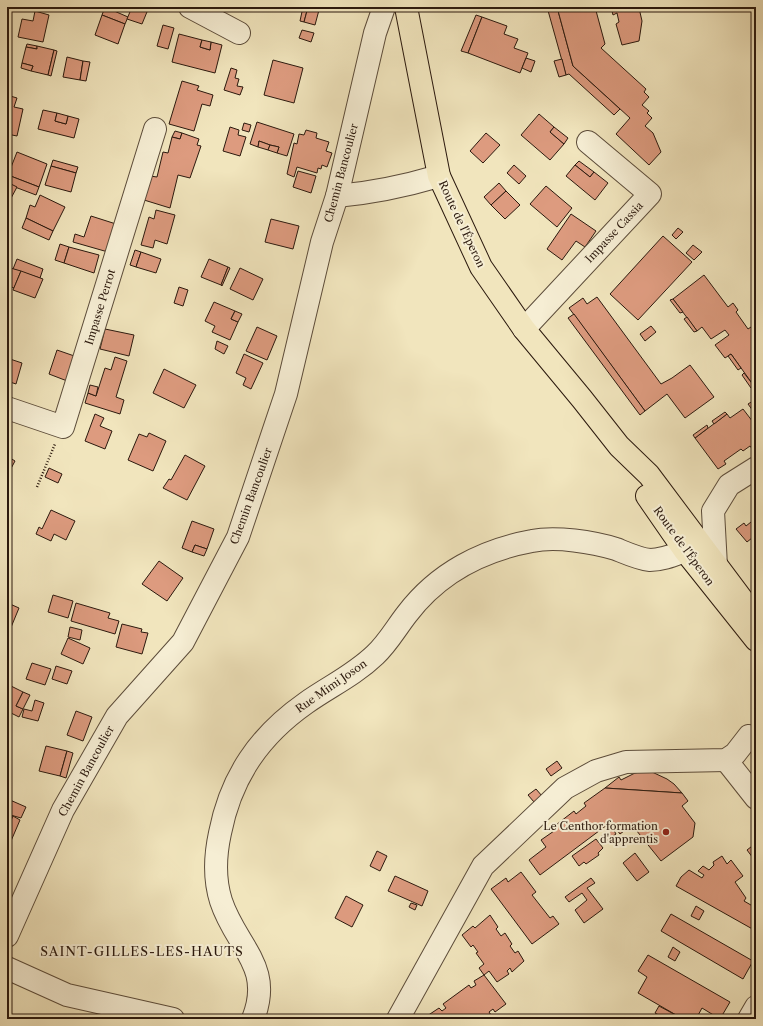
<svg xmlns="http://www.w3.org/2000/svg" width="763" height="1026" viewBox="0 0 763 1026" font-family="'Libre Caslon Text',serif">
<rect width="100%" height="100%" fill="#f1e5bd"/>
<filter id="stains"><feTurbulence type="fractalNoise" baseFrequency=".005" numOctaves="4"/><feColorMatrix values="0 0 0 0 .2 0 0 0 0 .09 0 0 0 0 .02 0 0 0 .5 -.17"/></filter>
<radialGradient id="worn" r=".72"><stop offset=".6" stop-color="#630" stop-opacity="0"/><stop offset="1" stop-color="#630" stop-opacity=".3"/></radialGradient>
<g fill="#dd9b7f" stroke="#2b190e">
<path d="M105 7 128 17 125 24 102 15Z"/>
<path d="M132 7H149L142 24 127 19Z"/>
<path d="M303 7H308L304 22 300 21Z"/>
<path d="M308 7 319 10 315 25 304 22Z"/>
<path d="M547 7H557L573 66 620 109 614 115 569 74 566 75Z"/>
<path d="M557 7H595L605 44 601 48 646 89 644 92 649 97 642 105 649 111 647 113 652 118 645 126 653 133 661 152 649 165 616 134 630 118 573 66Z"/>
<path d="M611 7H641L639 8 642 21 639 41 622 45 616 24 619 22 617 13 613 15Z"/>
<path d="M35 11 49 15 43 42 18 37 22 19 33 21Z"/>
<path d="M102 15 125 24 118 44 95 35Z"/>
<path d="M476 15 482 17 468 53 461 51Z"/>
<path d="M482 17 507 26 504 34 518 39 514 48 528 53 520 73 468 53Z"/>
<path d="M163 25 174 28 168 49 157 46Z"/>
<path d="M302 30 314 33 311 42 299 38Z"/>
<path d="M179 34 202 40 200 47 210 50 211 42 222 45 215 73 172 62Z"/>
<path d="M202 40 211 42 210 50 200 47Z"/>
<path d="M27 44 37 46V49L26 47Z"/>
<path d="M37 46 54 50 48 75 31 71 33 66 22 63 26 47 37 49Z"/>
<path d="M54 50 57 51 51 76 48 75Z"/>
<path d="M67 57 83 61 80 80 63 77Z"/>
<path d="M526 58 535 61 531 72 522 68Z"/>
<path d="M562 59 566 75 559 77 554 61Z"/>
<path d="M273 60 303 68 294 103 264 95Z"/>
<path d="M83 61 90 62 86 81 80 80Z"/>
<path d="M22 63 33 66 31 71 21 68Z"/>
<path d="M231 68 237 70 235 78 239 79 237 86 243 87 240 95 224 90Z"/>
<path d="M182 81 199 86 197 90 213 95 210 106 202 104 194 131 169 124Z"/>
<path d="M7 95 17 98 14 107 23 109 17 136 7 134Z"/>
<path d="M43 110 57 113 55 121 66 124 68 116 79 119 74 138 38 129Z"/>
<path d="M57 113 68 116 66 124 55 121Z"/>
<path d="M539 114 554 127 550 132 564 144 550 160 521 135Z"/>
<path d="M257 122 294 134 287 156 277 153 279 147 270 145 259 141 258 147 250 144Z"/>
<path d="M244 123 251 125 249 132 242 130Z"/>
<path d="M230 127 239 130 238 135 246 137 240 156 223 151Z"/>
<path d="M554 127 568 138 564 144 550 132Z"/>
<path d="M306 130 317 133 316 138 329 142 326 151 332 153 327 167 322 165 321 169 318 168 317 173 297 167 294 177 287 174 294 143 297 144 299 134 304 135Z"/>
<path d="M175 131 182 133 180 139 172 137Z"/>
<path d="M182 133 199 139 197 145 201 146 190 178 178 175 170 208 144 200 150 176 157 177 163 152 168 153 172 137 180 139Z"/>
<path d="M486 133 500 145 483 163 470 151Z"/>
<path d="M259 141 270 145 268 150 258 147Z"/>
<path d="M270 145 279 147 277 153 268 150Z"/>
<path d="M17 152 47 164 39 187 8 175Z"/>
<path d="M53 160 78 167 76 173 51 166Z"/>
<path d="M579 161 594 172 590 177 575 165Z"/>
<path d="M514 165 526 176 519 184 507 173Z"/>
<path d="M575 165 590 177 594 172 608 183 595 200 566 176Z"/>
<path d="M51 166 76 173 71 192 45 185Z"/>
<path d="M298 171 316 176 311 193 293 187Z"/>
<path d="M8 175 39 187 36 195 7 184Z"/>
<path d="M7 182 17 187 9 202 7 201Z"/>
<path d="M499 183 506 191 491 205 484 197Z"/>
<path d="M546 186 572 208 557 227 530 204Z"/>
<path d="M506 191 520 205 505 219 491 205Z"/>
<path d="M40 195 65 207 53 231 26 218 30 205 35 207Z"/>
<path d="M156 210 175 215 167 244 155 240 153 248 141 245 149 217 154 219Z"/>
<path d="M571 214 596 231 585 247 576 241 562 260 547 249Z"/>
<path d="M91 216 116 224 108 252 73 242 75 234 84 237Z"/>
<path d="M26 218 53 231 49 240 22 228Z"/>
<path d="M271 219 299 226 293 249 265 242Z"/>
<path d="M678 228 683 232 676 239 672 235Z"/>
<path d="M663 236 692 262 638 320 610 294Z"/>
<path d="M60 244 69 247 64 263 55 260Z"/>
<path d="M693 245 702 252 694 260 686 253Z"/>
<path d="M69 247 99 255 94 273 64 263Z"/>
<path d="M135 250 141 252 136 267 130 265Z"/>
<path d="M141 252 161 259 156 273 136 267Z"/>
<path d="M17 259 43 269 40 278 13 269Z"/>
<path d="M209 259 228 267 221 285 201 277Z"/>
<path d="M7 267 21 271 14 288 7 285Z"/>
<path d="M228 267 230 268 222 286 221 285Z"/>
<path d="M240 268 263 279 253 300 230 289Z"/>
<path d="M21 271 43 279 35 298 13 290Z"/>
<path d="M704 275 728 307 733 303 738 310 736 312 748 329 751 327 756 334V385L754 386 731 354 725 358 715 345 729 335 725 330 711 339 702 327 697 331 673 299Z"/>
<path d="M179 287 188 290 183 306 174 303Z"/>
<path d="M597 297 661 384 672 378 690 365 714 397 685 418 667 394 645 411 569 308 583 298 587 304Z"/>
<path d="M673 299 683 312 680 313 670 300Z"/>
<path d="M214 302 235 311 231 319 238 322 230 340 212 332 215 326 205 321Z"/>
<path d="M235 311 242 314 238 322 231 319Z"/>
<path d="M574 314 645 411 640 415 568 318Z"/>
<path d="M687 317 697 331 694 332 684 319Z"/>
<path d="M651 326 656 332 645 341 640 334Z"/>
<path d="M257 327 277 336 267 360 246 351Z"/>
<path d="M105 329 134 335 129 356 100 349Z"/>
<path d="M217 341 228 346 224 354 215 349Z"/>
<path d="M57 350 83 359 75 384 49 374Z"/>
<path d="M244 354 263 363 251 389 243 385 246 378 236 373Z"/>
<path d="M731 354 741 368 738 370 728 356Z"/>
<path d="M115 357 127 361 116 397 124 400 120 414 85 403 88 393 96 396 105 368 111 370Z"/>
<path d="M7 358 22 363 16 384 7 381 9 372 7 371Z"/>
<path d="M164 369 196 385 184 408 153 393Z"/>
<path d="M744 373 754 386 751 388 742 375Z"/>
<path d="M90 385 98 387 96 396 88 393Z"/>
<path d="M756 399V415L748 404Z"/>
<path d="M743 409 753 422 756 420V448L753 450 750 446 743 451 741 449 724 461 726 464 718 469 695 438 727 414 730 418Z"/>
<path d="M725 412 727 414 714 424 712 421Z"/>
<path d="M95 414 104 418 100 426 112 431 105 449 85 441Z"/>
<path d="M707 425 708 428 695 438 693 435Z"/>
<path d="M149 433 166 441 153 471 128 460 139 434 147 437Z"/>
<path d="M185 455 205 466 187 500 163 488 169 479 171 480Z"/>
<path d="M7 456 15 461 7 476Z"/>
<path d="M49 468 62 474 58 483 45 477Z"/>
<path d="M51 510 75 521 66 540 54 534 51 541 36 534 39 527 42 529Z"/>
<path d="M756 518V543L752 538 747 542 736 529 744 523 746 526Z"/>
<path d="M192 521 214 529 207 549 195 545 192 552 182 548Z"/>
<path d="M195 545 207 549 204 556 192 552Z"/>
<path d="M159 561 183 578 167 601 142 584Z"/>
<path d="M53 595 73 601 68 618 48 612Z"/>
<path d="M76 603 110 613 108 618 119 621 115 634 71 621Z"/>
<path d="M10 604 19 608 7 637V610Z"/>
<path d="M122 624 142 629 141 632 148 633 142 654 116 647Z"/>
<path d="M70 627 82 630 80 640 68 637Z"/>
<path d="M68 638 90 648 83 664 61 654Z"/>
<path d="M32 663 51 669 45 685 26 679Z"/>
<path d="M56 666 72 671 67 684 52 679Z"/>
<path d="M7 684 23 692 16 706 23 709 19 717 7 711Z"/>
<path d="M23 692 30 695 23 709 16 706Z"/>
<path d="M35 700 44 703 38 721 22 717 24 709 32 711Z"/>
<path d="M76 711 92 717 83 741 67 735Z"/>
<path d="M46 746 67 751 60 776 39 771Z"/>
<path d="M67 751 73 753 66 778 60 776Z"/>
<path d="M557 761 562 768 551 776 546 769Z"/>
<path d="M644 771 652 772 667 779 674 784 682 793 605 788 619 777 621 780 635 773Z"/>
<path d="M605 788 682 793 688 801 682 806 695 823 693 837 661 861 632 825 620 834 611 822 540 875 529 860 546 847 541 840 554 831 552 828 574 811 576 814 586 806 584 803Z"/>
<path d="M536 789 542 796 534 802 528 795Z"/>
<path d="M10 800 26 807 21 818 7 814V804H9Z"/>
<path d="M7 814 13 816 7 829Z"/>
<path d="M13 816 20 820 8 848 7 829Z"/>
<path d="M612 827 616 834 606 841 602 835Z"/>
<path d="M596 839 603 848 598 853 599 855 586 864 584 862 579 866 572 856Z"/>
<path d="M756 843V862L747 850Z"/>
<path d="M377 851 387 856 380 871 370 866Z"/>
<path d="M635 853 649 872 637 881 623 863Z"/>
<path d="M722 856 727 864 731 860 743 876 735 882 746 898 744 901 756 908V931L676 886 681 877 689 870 702 878 704 875 698 871 703 866 709 870 714 865 713 862Z"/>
<path d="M521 872 536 892 532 895 550 918 553 916 559 924 532 944 491 889 506 878 508 882Z"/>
<path d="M395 876 428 891 422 906 388 891Z"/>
<path d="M591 878 595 883 587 888 603 909 584 923 575 910 587 900 582 893 569 902 565 897Z"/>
<path d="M346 896 363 905 352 927 335 918Z"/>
<path d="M411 903 417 905 415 910 409 907Z"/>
<path d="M696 906 704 911 699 920 691 916Z"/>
<path d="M671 914 753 961 743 979 661 931Z"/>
<path d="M490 915 498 927 496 929 501 936 505 933 512 944 510 946 515 953 518 951 524 961 512 972 510 968 507 971 509 974 497 982 489 971 484 975 479 968 484 964 476 953 478 952 473 945 471 947 462 935 473 926 475 928Z"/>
<path d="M673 947 680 952 675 961 668 957Z"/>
<path d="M648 955 730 1002 720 1019 702 1008 696 1019H683L638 993 647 977 638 971Z"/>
<path d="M484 975 506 1004 495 1012 493 1009 489 1012 491 1015 485 1019H478L475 1015 470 1019H429L427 1016 439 1008 442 1011 446 1008 443 1004 469 985 471 988 476 985 474 981Z"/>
<path d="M659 1006 683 1019H666L655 1013Z"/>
</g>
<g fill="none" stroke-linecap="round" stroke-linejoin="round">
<defs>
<g id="minor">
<path d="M190 7 239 33"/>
<path d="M337 196C372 193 405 186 439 176"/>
<path d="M524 329 650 194 588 142"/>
<path d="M7 408 63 427 155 129"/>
<path d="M716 566 713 511 729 485 756 468"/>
<path d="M726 760 756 798"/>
<path d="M7 936 63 810 117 716 183 642 238 537 286 394 322 242 337 196 375 33 384 7"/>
<path d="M7 968 67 995 173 1019"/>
<path d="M253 1019C274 966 236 947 221 901 214 879 215 856 220 833 231 777 259 736 306 703 330 686 353 676 375 655 388 643 396 628 407 614 438 573 483 550 532 541 556 536 593 542 616 549 626 553 639 559 650 560 663 560 674 555 685 551"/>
<path d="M398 1019 483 866 565 788 596 771 626 762 726 760 735 754 749 736"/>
<path d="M749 1019 756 1007"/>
</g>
<g id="major">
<path d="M406 7 439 176 481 267 524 329 582 399 619 446 649 475 756 618"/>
<path d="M647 496 685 551 756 640"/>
</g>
</defs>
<use href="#minor" stroke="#5c4c3a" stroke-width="24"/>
<use href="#major" stroke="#2b190e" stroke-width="24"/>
<path stroke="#2b190e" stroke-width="2.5" stroke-dasharray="1 2" stroke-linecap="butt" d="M37 487 55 444"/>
<use href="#minor" stroke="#f6eed4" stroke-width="22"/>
<use href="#major" stroke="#f1e5bd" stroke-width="22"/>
</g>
<circle fill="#8f2418" stroke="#f6eed4" stroke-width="1.5" cx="666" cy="832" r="4"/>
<g text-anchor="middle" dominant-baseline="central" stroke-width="4" stroke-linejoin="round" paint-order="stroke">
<g font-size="11" fill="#2b190e" stroke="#f6eed4">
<text transform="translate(341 173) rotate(-75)">Chemin Bancoulier</text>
<text transform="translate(462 224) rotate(65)">Route de l'Éperon</text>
<text transform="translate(614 232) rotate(-47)">Impasse Cassia</text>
<text transform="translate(100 307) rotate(-73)">Impasse Perrot</text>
<text transform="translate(251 496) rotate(-70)">Chemin Bancoulier</text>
<text transform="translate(684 546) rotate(54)">Route de l'Éperon</text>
<text transform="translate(331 686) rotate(-35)">Rue Mimi Joson</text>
<text transform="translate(86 771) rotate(-61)">Chemin Bancoulier</text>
</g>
<g font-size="11" fill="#2b190e" stroke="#f6eed4" text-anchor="end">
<text x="658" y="826">Le Centhor formation<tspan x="658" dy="13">d'apprentis</tspan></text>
</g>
<g font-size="13" letter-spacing="1" fill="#2b190e" stroke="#f6eed4">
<text x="142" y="951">SAINT-GILLES-LES-HAUTS</text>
</g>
</g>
<rect width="763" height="1026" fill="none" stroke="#f1e5bd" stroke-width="24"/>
<rect x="8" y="8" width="747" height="1010" fill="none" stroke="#2b190e" stroke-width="2"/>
<rect x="12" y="12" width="739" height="1002" fill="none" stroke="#2b190e"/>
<rect width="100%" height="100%" filter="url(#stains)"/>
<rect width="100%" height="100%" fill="url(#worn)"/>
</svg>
